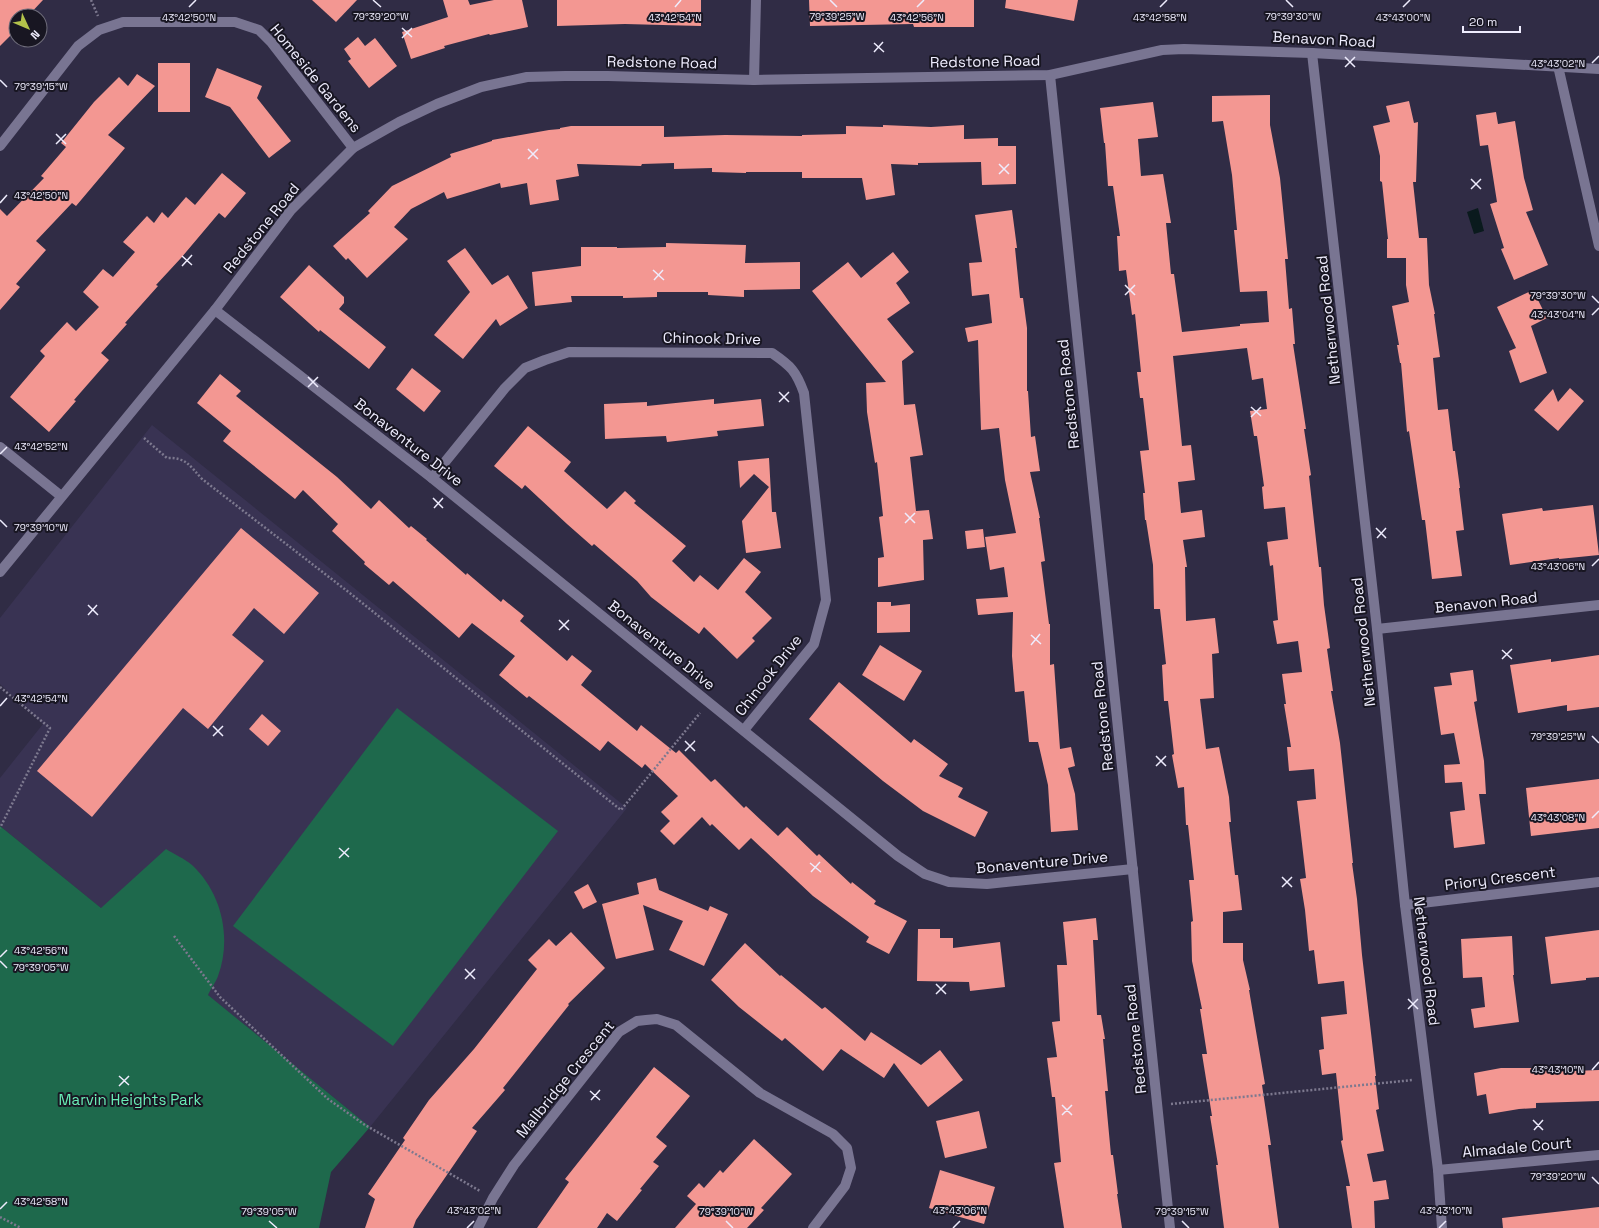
<svg xmlns="http://www.w3.org/2000/svg" width="1599" height="1228" viewBox="0 0 1599 1228" font-family="'Space Grotesk',sans-serif">
<rect width="100%" height="100%" fill="#302c45"/>
<path fill="#393353" d="M152 425 627 808 370 1127 0 826V778L43 724 0 684V618Z"/>
<g fill="#1e694c">
<path d="M397 708 558 831 393 1046 233 926Z"/>
<path d="M0 826 101 908 166 849C174 854 185 859 192 865 222 893 232 938 218 976 216 982 211 988 208 995L370 1127 331 1172 319 1228H0Z"/>
</g>
<path fill="#0a1a1d" d="M1478 208 1484 231 1474 234 1467 212Z"/>
<g fill="#f39792">
<path d="M0 0H43L28 16H16V30L0 46Z"/>
<path d="M312 0H357L336 22Z"/>
<path d="M443 0H468L470 5 494 0H522L528 27 490 35 489 34 444 46 445 48 411 59 402 32 448 17Z"/>
<path d="M557 0H701V26L625 24 557 26Z"/>
<path d="M809 0H974V27H914L913 24 810 26Z"/>
<path d="M1006 0H1078L1074 21 1005 8Z"/>
<path d="M358 37 365 46 375 38 397 66 369 88 348 61 351 59 344 49Z"/>
<rect x="158" y="63" width="32" height="49"/>
<path d="M217 68 262 86 257 98 291 141 269 158 230 107 205 97Z"/>
<path d="M137 74 155 86 108 135 125 148 76 206 72 203 36 241 46 250 16 284 20 287 0 310V209L7 216 44 178 41 176 66 147 61 143 94 102 119 77 128 86Z"/>
<path d="M1270 95V125L1280 178 1288 259H1285L1289 309 1292 308 1295 344H1293L1306 429H1304L1311 475 1309 476 1319 567H1321L1324 605 1330 648 1327 649 1333 691H1331L1340 743 1353 863H1352L1357 899 1362 955 1376 1076H1375L1379 1109 1376 1110 1384 1151 1367 1154 1373 1182 1386 1180 1389 1199 1374 1201 1375 1228H1352L1346 1186H1350L1341 1141 1343 1140 1336 1073 1322 1075 1319 1050 1324 1049 1321 1017 1347 1014 1344 981 1318 984 1314 950 1309 951 1305 910 1300 879 1306 878 1297 801 1316 799 1314 769 1289 771 1287 747H1291L1284 704H1286L1282 674 1302 672 1298 641 1277 644 1273 621 1278 620 1273 565 1270 566 1267 542 1288 539 1285 507 1264 509 1262 487 1264 486 1257 436H1254L1250 411 1267 409 1263 378 1252 380 1247 348 1173 356 1182 446 1191 445 1195 480 1178 482 1181 513 1202 510 1205 537 1183 540 1187 567H1185L1186 621 1215 618 1219 653 1212 654 1214 698 1200 699 1206 749 1219 747 1229 797 1231 822H1229L1235 875H1238L1242 910 1223 912V943H1243V960L1250 990H1249L1265 1084 1262 1085 1271 1145H1268L1279 1228H1224L1216 1165H1218L1210 1116H1212L1202 1054H1207L1200 1009H1202L1192 961 1191 922 1193 921 1189 880H1194L1188 825H1186L1184 787 1178 788 1172 755 1174 754 1168 701H1164L1162 665 1166 664 1160 609H1154L1153 565 1146 520H1145L1143 493H1145L1140 451 1149 450 1143 398H1140L1137 372H1141L1135 314 1132 315 1126 270 1119 271 1117 236H1120L1113 186H1108L1105 143H1104L1100 108 1153 102 1158 137 1138 139 1141 176 1163 174 1171 223H1166L1171 274H1174L1182 332 1240 326V324L1269 322 1267 291 1240 292 1234 230H1237L1232 175 1223 121 1212 122V96Z"/>
<path d="M1409 101 1414 123 1418 122 1416 182H1413L1419 238H1427L1429 285 1435 314H1434L1440 357 1433 358 1438 410 1448 409 1453 451H1455L1460 488H1459L1464 530 1456 531 1462 576 1432 579 1425 520H1422L1409 431 1407 432 1401 363H1400L1397 345H1399L1392 306 1409 302 1406 285V258H1387V239H1388L1382 182 1380 181V156L1373 126 1390 122 1386 106Z"/>
<path d="M1496 112 1498 124 1515 121 1524 178 1533 210 1526 212 1548 265 1514 280 1501 249 1504 248 1490 204 1497 202 1488 145 1480 146 1476 115Z"/>
<path d="M883 125 931 127 964 125V139L998 138V146H1016V184L982 185 981 162 918 163V165L891 164 895 195 866 200 862 178H802V172H746V173L712 172V168L674 169V163L642 164 641 166 577 164 579 176 556 180 559 200 530 205 527 183 501 188 500 183 447 199 444 192 411 209 394 227 408 239 367 278 348 258 346 260 333 246 370 213 368 211 392 186 451 157 450 154 492 141V140L549 130 560 129V128L571 126H664V137L725 135 802 136V135L846 134V126L883 127Z"/>
<path d="M222 173 246 193 225 218 219 213 181 258 156 285 158 286 125 323 127 324 101 353 109 360 74 400 76 401 49 432 10 397 45 356 40 351 67 322 76 331 99 307 83 292 103 269 113 277 135 252 123 242 147 216 154 223 162 212 168 218 186 197 195 205Z"/>
<path d="M1012 210 1017 248H1015L1020 298H1023L1027 328V391H1028L1031 437 1035 436 1040 471 1030 472 1040 518H1039L1045 561 1041 562 1049 624H1050V665L1054 664 1060 749 1071 747 1075 766 1068 768 1075 794 1078 830 1051 832 1048 785 1038 742H1029L1024 691 1015 692 1012 656 1013 612 978 615 976 599 1008 597 1004 567 990 570 985 537 1016 533 1005 480 999 428 981 430 978 340 968 342 965 328 992 323 989 294 972 296 969 263 982 262 975 215Z"/>
<path d="M666 243 746 245 745 263 800 262V289L744 290V297L708 295V292H657V297L623 298V296H571L572 302 535 306 532 272 581 266V247H617V248L666 247Z"/>
<path d="M465 248 492 285 508 275 528 308 500 326 496 319 463 359 434 335 470 292 447 261Z"/>
<path d="M893 252 909 272 896 283 910 303 887 319 914 352 902 361 904 405 915 404 923 455 910 457 916 511 929 510 933 539 923 540 924 580 878 587V558L884 557 879 517 883 516 877 462 875 463 867 412 866 383 886 382 812 291 848 262 861 278Z"/>
<path d="M309 265 344 297V303L339 309 386 347 369 369 320 330 319 332 280 297Z"/>
<path d="M1533 290 1547 318 1531 326 1547 373 1520 383 1509 351 1516 348 1497 307Z"/>
<path d="M412 368 441 391 424 412 396 389Z"/>
<path d="M220 374 241 391 236 396 337 477 371 509 379 500 409 528 411 526 427 539 426 540 466 575 467 573 501 602 503 599 524 616 520 621 567 661 572 655 592 671 581 685 637 731 641 725 676 753 679 750 711 782 715 779 744 808 746 806 778 836 787 827 817 856 819 854 851 884 852 882 876 901 874 904 907 921 889 954 866 942 869 937 813 896 751 838 739 850 712 824 710 826 702 817 674 845 660 831 670 821 661 812 678 796 645 764 642 768 608 741 600 751 529 696 527 698 499 675 515 656 472 623 459 638 393 581 389 585 364 564 365 562 332 531 338 524 303 490 295 499 223 441 231 431 197 403Z"/>
<path d="M1570 388 1584 401 1558 431 1534 410 1553 389 1558 402Z"/>
<path d="M714 399V404L761 399 764 426 717 431 718 436 667 442 666 436 605 439 604 404 647 402V406Z"/>
<path d="M528 426 571 462 564 471 607 509 625 491 636 501 634 503 686 546 672 561 694 582 700 575 718 590 744 558 761 572 745 592 772 618 752 638 755 641 737 659 704 627 699 634 651 597 637 581 594 544 592 546 567 524 525 485 522 489 494 466Z"/>
<path d="M769 458 772 512H776L781 548 746 553 742 521 769 487 754 474 740 488 738 461Z"/>
<path d="M1593 505 1599 555 1559 559V558L1510 565 1502 514 1542 508 1543 511Z"/>
<path d="M241 528 319 593 284 634 254 608 232 635 264 661 208 729 183 708 92 817 37 771Z"/>
<path d="M983 529 985 547 967 549 965 531Z"/>
<path d="M877 602H891V606L910 604V632L877 633Z"/>
<path d="M880 645 922 671 904 701 862 675Z"/>
<path d="M1599 655V707L1567 711V705L1518 713 1510 665 1551 659V662Z"/>
<path d="M1473 670 1477 701 1474 702 1484 761 1486 794H1479L1485 844 1454 848 1450 812 1465 810 1462 782 1445 783 1444 765 1460 764 1454 733 1441 735 1434 687 1452 685 1450 673Z"/>
<path d="M839 682 911 743 914 739 948 764 939 776 963 788 958 797 988 812 975 837 923 811 883 781 809 719Z"/>
<path d="M262 714 281 731 268 746 249 729Z"/>
<path d="M1599 779V828L1531 836 1526 788Z"/>
<path d="M656 878 659 890 708 911 710 906 728 914 704 966 669 950 683 921 643 905 654 950 616 959 602 904 639 894 637 883Z"/>
<path d="M588 884 597 902 583 909 574 892Z"/>
<path d="M1096 918 1098 940H1093L1097 1015H1101L1105 1039H1103L1108 1091H1105L1111 1155H1113L1118 1194H1117L1122 1228H1064L1054 1163 1061 1162 1055 1097H1052L1047 1058 1057 1057 1052 1022 1060 1021 1057 965H1067L1063 922Z"/>
<path d="M918 929H940V938H953V948L1000 942 1005 987 970 991 969 982 917 981Z"/>
<path d="M1599 930V977L1586 978V980L1551 984 1545 937Z"/>
<path d="M571 932 605 968 568 1004 569 1005 503 1088 505 1090 472 1128 477 1131 416 1220 413 1228H365L375 1199 368 1194 405 1140 403 1138 429 1100 474 1049 537 969 528 960 549 939 556 946Z"/>
<path d="M1512 936 1514 975H1513L1519 1022 1474 1028 1471 1009 1485 1007 1482 977 1463 978 1461 939Z"/>
<path d="M745 943 780 976 781 975 822 1009 825 1007 865 1041 871 1032 921 1065 940 1050 963 1080 928 1107 894 1063 884 1078 841 1049 823 1071 785 1038 782 1041 739 1007 711 980Z"/>
<path d="M654 1067 690 1096 656 1137 667 1146 653 1162 659 1166 640 1189 642 1190 617 1221 607 1213 597 1228H537L569 1182 565 1179Z"/>
<path d="M1501 1068H1548V1072L1599 1070V1101L1536 1103V1108L1519 1109 1489 1114 1486 1094 1477 1096 1474 1073Z"/>
<path d="M979 1111 987 1148 945 1158 936 1121Z"/>
<path d="M754 1139 792 1174 761 1208 764 1210 747 1228H675L696 1204 687 1196 699 1183 704 1188 720 1170 723 1173Z"/>
<path d="M940 1170 995 1187 984 1224 929 1208Z"/>
<path d="M1599 1207V1228H1503L1502 1218Z"/>
</g>
<g fill="none" stroke-linecap="round" stroke-linejoin="round">
<g stroke="#7d798f" stroke-width="2.5" stroke-dasharray="2 2" stroke-linecap="butt">
<path d="M91 0 98 16"/>
<path d="M144 438 167 458C186 457 190 466 202 479L351 594 621 810 700 713"/>
<path d="M0 687 50 728 0 828"/>
<path d="M174 936 220 997 328 1099 365 1125 480 1191"/>
<path d="M1171 1104 1413 1080"/>
<path d="M0 1217 21 1228"/>
</g>
<g stroke="#797592" stroke-width="10">
<path d="M1312 53 1377 629 1405 905 1438 1170 1442 1228"/>
<path d="M1558 66 1599 246"/>
<path d="M1050 75 1170 1228"/>
<path d="M754 80 756 0"/>
<path d="M0 146 78 46 99 30 123 22H235L259 30 271 42 353 148"/>
<path d="M215 310 432 478 898 856 925 874 949 882 987 884 1133 869"/>
<path d="M0 447 61 496"/>
<path d="M432 478 505 388 525 368 545 360 569 352 772 353C791 366 796 371 804 393L826 600 814 644 744 730"/>
<path d="M0 572 215 310 291 210 353 148 399 122 437 104 481 87 527 77 565 76H608L754 80 1050 75 1162 50 1184 49 1312 53 1599 69"/>
<path d="M1377 629 1599 605"/>
<path d="M1405 905 1599 882"/>
<path d="M1438 1170 1599 1155"/>
<path d="M478 1228 493 1198 514 1165 619 1032 637 1021 646 1020 657 1019 676 1025 760 1093 833 1134 847 1148 851 1168 845 1186 813 1228"/>
</g>
</g>
<path fill="none" stroke="#eeecfd" stroke-width="1.5" d="M373 0 381 7M830 0 837 7M1286 0 1293 7M189 7 196 0M675 7 681 0M917 7 924 0M1160 7 1167 0M1403 7 1410 0M402 28 412 37M402 38 412 28M874 43 884 52M874 52 883 42M1345 57 1355 67M1592 63 1599 56M1345 67 1355 57M0 80 7 87M56 134 66 144M56 144 66 134M528 149 538 159M528 159 538 149M999 164 1009 174M999 174 1009 164M1471 179 1481 189M1471 189 1481 179M0 203 7 195M182 256 192 265M182 266 192 255M653 270 664 280M654 280 663 270M1125 285 1135 295M1125 295 1135 285M1592 296 1599 303M1592 315 1599 308M308 377 318 387M308 387 318 377M779 392 789 402M779 402 789 392M1251 407 1261 416M1251 417 1261 407M0 454 7 447M433 498 443 508M434 508 443 498M905 513 915 523M0 520 7 527M905 523 915 513M1376 528 1386 538M1377 538 1386 528M1592 566 1599 559M88 605 98 615M88 615 97 605M559 620 569 630M559 630 569 620M1031 635 1041 644M1031 645 1040 634M1502 650 1512 659M1502 659 1512 649M0 706 7 698M213 726 223 736M213 736 223 726M1592 736 1599 743M685 741 695 751M685 751 695 741M1156 756 1166 766M1156 766 1166 756M1592 818 1599 811M339 848 349 857M339 858 349 848M810 863 821 872M811 872 820 862M1282 877 1292 887M1282 887 1292 877M0 957 7 950M0 961 7 968M465 969 475 979M465 979 475 969M936 984 946 994M936 994 946 984M1408 999 1418 1009M1408 1009 1418 999M1592 1070 1599 1062M119 1076 129 1085M119 1086 129 1076M590 1091 600 1100M591 1100 600 1090M1062 1105 1072 1115M1062 1115 1072 1105M1533 1120 1543 1130M1534 1130 1543 1120M1592 1177 1599 1184M0 1209 7 1202M269 1221 277 1228M726 1221 733 1228M1182 1221 1189 1228M467 1228 474 1221M953 1228 960 1221M1439 1228 1446 1221"/>
<g text-anchor="middle" dominant-baseline="central" stroke-width="4" stroke-linejoin="round" paint-order="stroke">
<g font-size="15" fill="#eeecfd" stroke="#181622">
<text transform="translate(1324 39) rotate(3)">Benavon Road</text>
<text transform="translate(985 61) rotate(-1)">Redstone Road</text>
<text transform="translate(662 62) rotate(1)">Redstone Road</text>
<text transform="translate(316 78) rotate(51)">Homeside Gardens</text>
<text transform="translate(261 228) rotate(-51)">Redstone Road</text>
<text transform="translate(1328 320) rotate(-96)">Netherwood Road</text>
<text transform="translate(712 338) rotate(1)">Chinook Drive</text>
<text transform="translate(1068 394) rotate(-96)">Redstone Road</text>
<text transform="translate(409 442) rotate(38)">Bonaventure Drive</text>
<text transform="translate(1486 602) rotate(-6)">Benavon Road</text>
<text transform="translate(1363 642) rotate(-96)">Netherwood Road</text>
<text transform="translate(662 645) rotate(39)">Bonaventure Drive</text>
<text transform="translate(768 675) rotate(-52)">Chinook Drive</text>
<text transform="translate(1102 716) rotate(-96)">Redstone Road</text>
<text transform="translate(1042 862) rotate(-5)">Bonaventure Drive</text>
<text transform="translate(1500 878) rotate(-7)">Priory Crescent</text>
<text transform="translate(1427 961) rotate(83)">Netherwood Road</text>
<text transform="translate(1135 1039) rotate(-96)">Redstone Road</text>
<text transform="translate(565 1079) rotate(-51)">Mallbridge Crescent</text>
<text transform="translate(1517 1147) rotate(-5)">Almadale Court</text>
</g>
<g font-size="15" fill="#6aeeb7" stroke="#181622">
<text x="130" y="1099">Marvin Heights Park</text>
</g>
</g>
<g font-size="10" text-anchor="middle" fill="#eeecfd" stroke="#181622" stroke-width="4" stroke-linejoin="round" paint-order="stroke">
<text x="381" y="20">79°39'20"W</text>
<text x="837" y="20">79°39'25"W</text>
<text x="1293" y="20">79°39'30"W</text>
<text x="189" y="21">43°42'50"N</text>
<text x="675" y="21">43°42'54"N</text>
<text x="917" y="21">43°42'56"N</text>
<text x="1160" y="21">43°42'58"N</text>
<text x="1403" y="21">43°43'00"N</text>
<text x="1558" y="67">43°43'02"N</text>
<text x="41" y="90">79°39'15"W</text>
<text x="41" y="199">43°42'50"N</text>
<text x="1558" y="299">79°39'30"W</text>
<text x="1558" y="318">43°43'04"N</text>
<text x="41" y="450">43°42'52"N</text>
<text x="41" y="531">79°39'10"W</text>
<text x="1558" y="570">43°43'06"N</text>
<text x="41" y="702">43°42'54"N</text>
<text x="1558" y="740">79°39'25"W</text>
<text x="1558" y="821">43°43'08"N</text>
<text x="41" y="954">43°42'56"N</text>
<text x="41" y="971">79°39'05"W</text>
<text x="1558" y="1073">43°43'10"N</text>
<text x="1558" y="1180">79°39'20"W</text>
<text x="41" y="1205">43°42'58"N</text>
<text x="474" y="1214">43°43'02"N</text>
<text x="960" y="1214">43°43'06"N</text>
<text x="1446" y="1214">43°43'10"N</text>
<text x="269" y="1215">79°39'05"W</text>
<text x="726" y="1215">79°39'10"W</text>
<text x="1182" y="1215">79°39'15"W</text>
</g>
<g transform="translate(28 28) rotate(134)"><circle r="19" fill="#181622" stroke="#6e6c7a"/>
<path d="M0-3L7 15L0 10L-7 15Z" fill="#b3c24b"/>
<text y="-6" font-size="11" font-weight="bold" text-anchor="middle" fill="#eeecfd">N</text>
</g>
<path d="M1463 26v6h57v-6" fill="none" stroke="#eeecfd" stroke-width="2"/>
<text x="1469" y="26" font-size="12" fill="#eeecfd" stroke="#181622" stroke-width="3" paint-order="stroke">20 m</text>
</svg>
